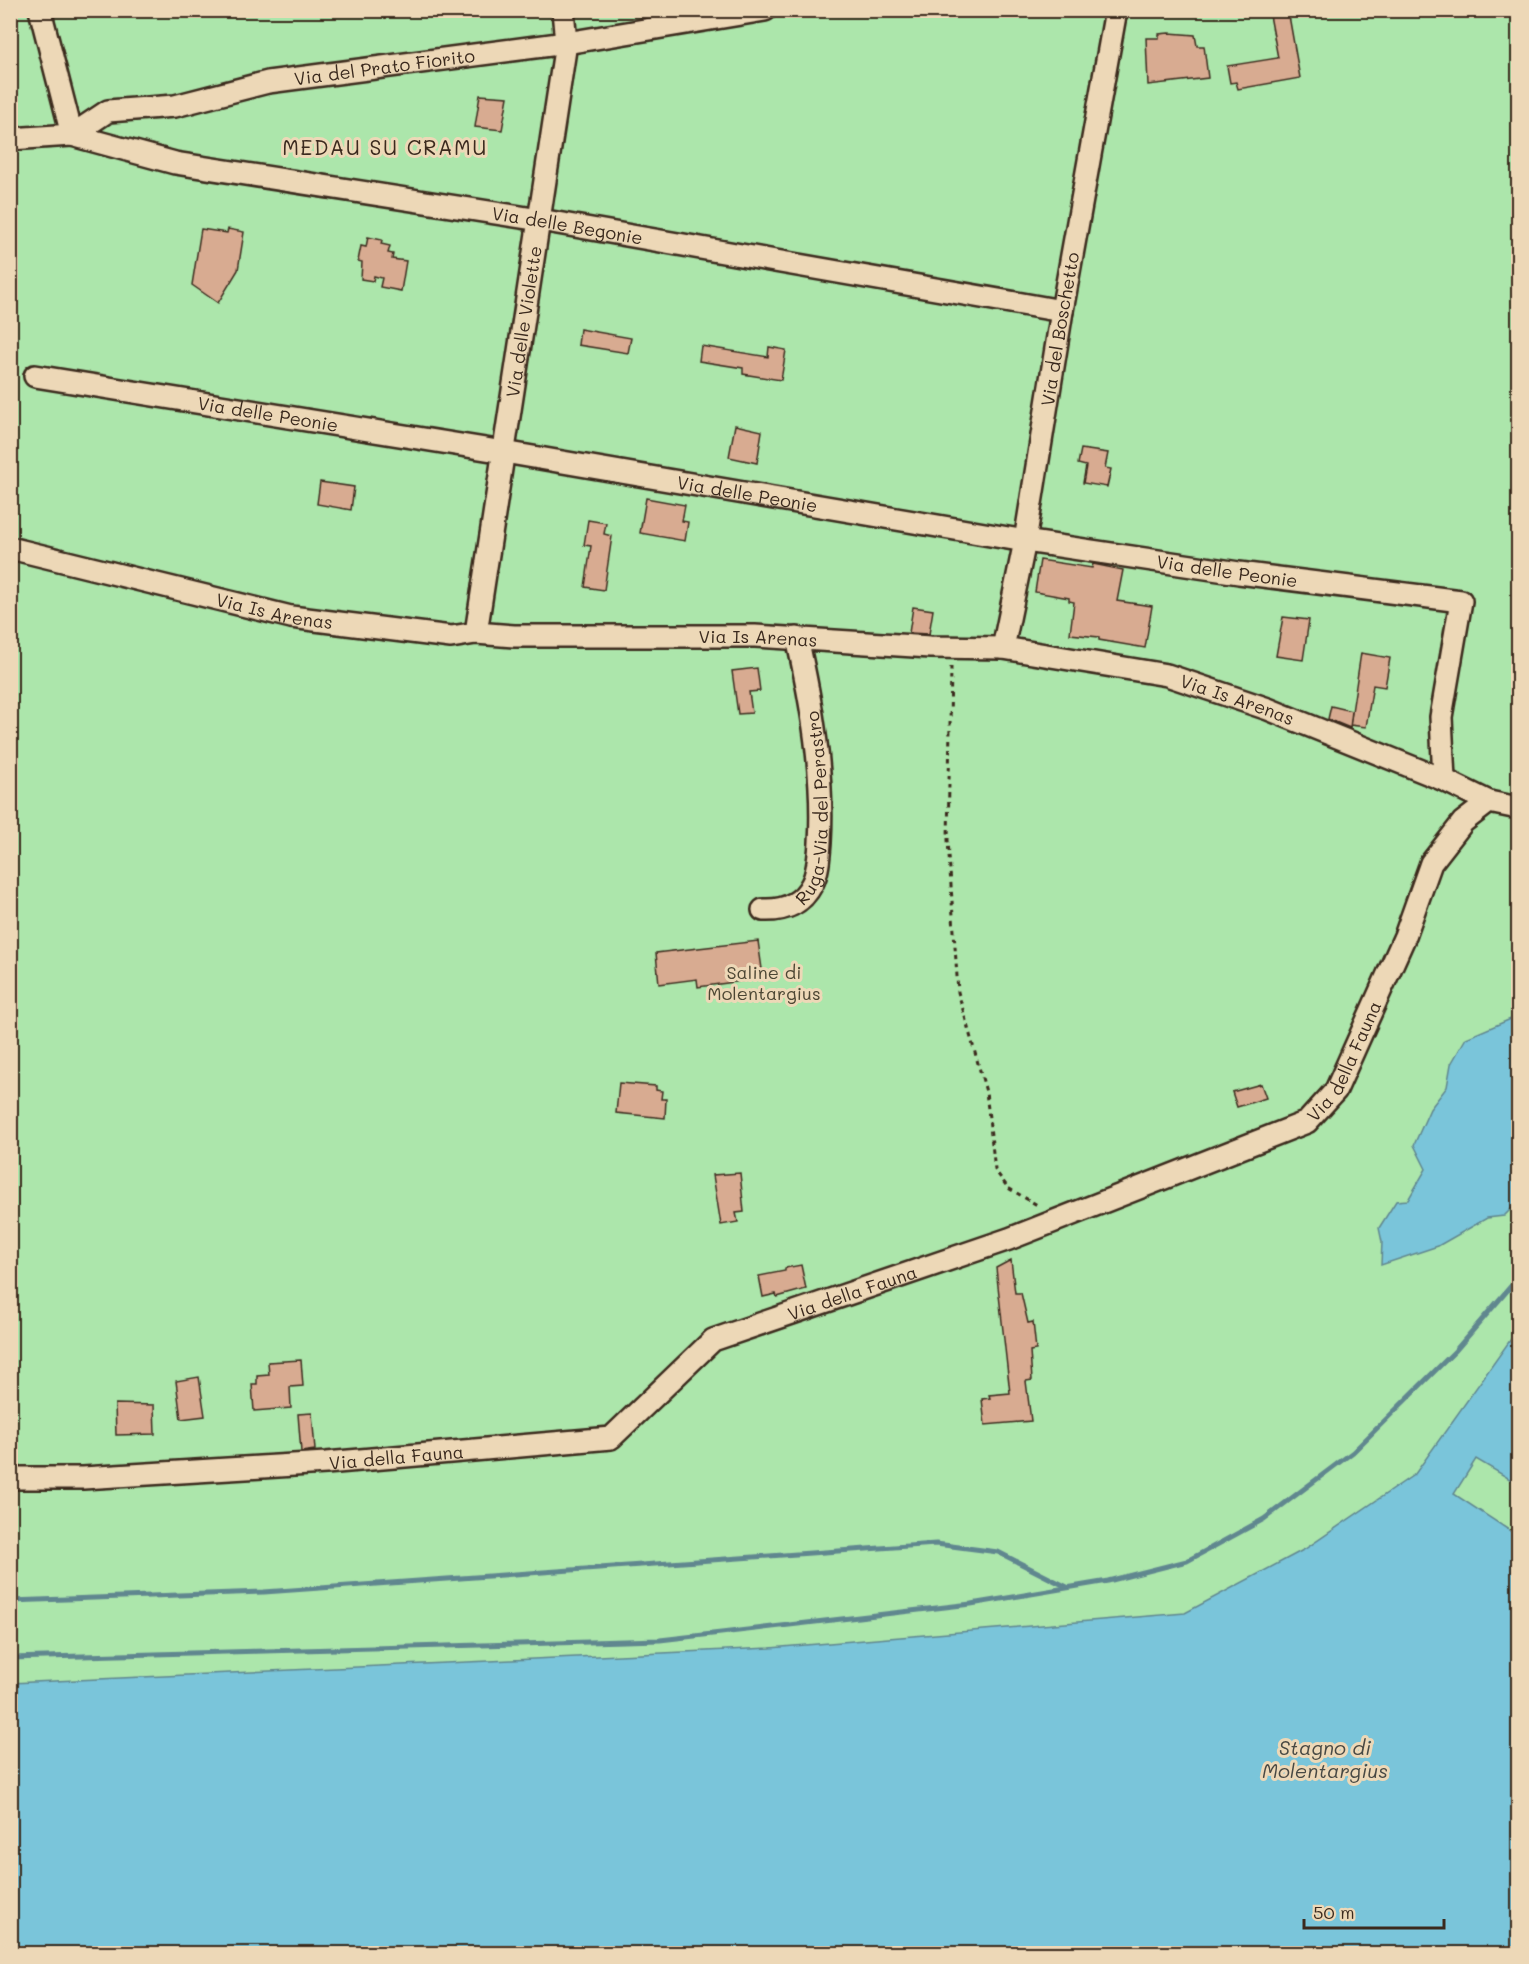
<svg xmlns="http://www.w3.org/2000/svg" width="1529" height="1964" viewBox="0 0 1529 1964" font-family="Mali,sans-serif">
<rect width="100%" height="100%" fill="#f0d2b2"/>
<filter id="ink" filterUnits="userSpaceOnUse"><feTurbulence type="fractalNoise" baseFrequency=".0167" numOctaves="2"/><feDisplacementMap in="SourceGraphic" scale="12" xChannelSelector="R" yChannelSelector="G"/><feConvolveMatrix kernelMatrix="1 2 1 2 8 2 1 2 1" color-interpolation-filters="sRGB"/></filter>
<g filter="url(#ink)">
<path fill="#ace6ab" stroke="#748864" stroke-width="1.5" d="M11 11H1518V1953L11 1954Z"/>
<g fill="#7ac5da" stroke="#61878f" stroke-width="1.5">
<path d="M1518 1016V1202L1504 1216 1487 1218 1438 1246 1381 1265 1382 1242 1379 1228 1396 1201 1408 1200 1426 1169 1414 1145 1430 1109 1447 1087 1451 1064 1466 1038Z"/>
<path d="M1518 1329V1484L1476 1459 1454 1494 1518 1536V1953H11V1683L770 1648 1185 1613 1305 1549 1415 1474Z"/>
</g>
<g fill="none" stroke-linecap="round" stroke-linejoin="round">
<g stroke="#61878f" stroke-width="5">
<path d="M10 1601 264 1592 936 1544 998 1552 1067 1587"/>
<path d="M10 1658 660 1640 971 1604 1108 1581 1187 1561 1264 1519 1353 1452 1455 1351 1518 1278"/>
</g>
</g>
<g fill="#d8ab91" stroke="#3b2a1e" stroke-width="1.5">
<path d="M1269 10H1288L1300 78 1238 89 1236 82 1230 83 1227 66 1278 58Z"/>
<path d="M1169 33 1195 35 1197 46H1204L1208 78 1148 85 1146 38H1159V34Z"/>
<path d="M480 95 508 97 502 130 475 127Z"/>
<path d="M201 229 227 233 228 229 244 232 238 270 218 303 192 285Z"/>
<path d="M368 237 382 240 381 244 390 246 388 253 393 254 392 259 406 261 401 291 380 287 382 278 374 276 373 281 361 279 362 262 358 261 361 246 366 247Z"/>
<path d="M580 329 631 338 628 353 578 345Z"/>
<path d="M701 346 768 357 769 347 786 350 781 380 743 374V368L699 361Z"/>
<path d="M735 425 762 431 757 463 729 457Z"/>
<path d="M1081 449 1108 453 1105 468 1111 469 1107 487 1083 483 1086 466 1078 464Z"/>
<path d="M320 482 354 487 351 510 317 504Z"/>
<path d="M646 498 685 505 682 521 688 522 685 541 640 533Z"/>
<path d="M588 520 606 523 604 534 612 536 604 590 585 587 591 546 584 545Z"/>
<path d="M1040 560 1092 568 1093 564 1123 570 1117 601 1152 606 1145 648 1099 640V637L1070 634 1074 602 1069 601V598L1035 592Z"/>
<path d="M913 607 933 610 929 634 909 633Z"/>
<path d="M1283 617 1309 620 1303 660 1276 656Z"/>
<path d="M1361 653 1390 658 1385 687 1373 685 1366 727 1350 725Z"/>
<path d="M757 668 760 691 749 692 752 713 738 714 732 671Z"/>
<path d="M1331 706 1352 711 1350 728 1328 719Z"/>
<path d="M758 941 762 969 755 970 756 979 698 987 697 979 659 984 656 953Z"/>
<path d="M619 1083 656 1086V1090L662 1091 661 1099H666L665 1118 616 1113Z"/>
<path d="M1261 1084 1266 1098 1237 1107 1232 1092Z"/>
<path d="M740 1173 744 1212 736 1213 738 1222 721 1225 713 1175Z"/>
<path d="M1011 1260 1015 1293H1021L1028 1323 1033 1322 1036 1350 1030 1351 1032 1380 1026 1381 1031 1421 985 1425 982 1399 990 1398 989 1395 1010 1393 996 1268Z"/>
<path d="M801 1265 806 1289 777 1297 776 1294 763 1297 759 1276 785 1271V1268Z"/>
<path d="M301 1360 303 1386 290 1387 291 1408 254 1411 252 1384H257V1376L269 1375 268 1362Z"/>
<path d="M199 1377 205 1416 181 1419 176 1381Z"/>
<path d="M115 1404 154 1405 155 1434 116 1435Z"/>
<path d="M312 1413 315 1450 301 1452 298 1414Z"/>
</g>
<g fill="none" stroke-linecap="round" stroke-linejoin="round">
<defs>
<g id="minor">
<path id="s1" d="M40 10 72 135 175 163 540 220 1062 311"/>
<path id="s2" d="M10 139 72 135 108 111 175 106 268 82 566 43 765 10"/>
<path id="s3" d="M35 376 504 452 1025 541 1239 573 1461 601 1441 717 1444 780"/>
<path id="s4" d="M10 548 291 617 451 637 476 633 514 636H755L930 647 1003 648 1167 675 1268 709 1444 780 1489 802"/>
<path id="s5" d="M476 633 566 43 563 10"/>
<path id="s6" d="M1003 648 1025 541 1062 311 1116 10"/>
<path id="s7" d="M763 910C784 911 802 904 812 884 818 873 819 856 820 843 824 775 812 704 797 638"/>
<path id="s8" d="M10 1478H83L326 1463 611 1438 713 1340 1009 1239 1307 1122 1336 1090 1405 936 1431 863 1463 822 1489 802 1518 808"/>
</g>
</defs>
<use href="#minor" stroke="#3b2a1e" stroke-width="26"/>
<path stroke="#3b2a1e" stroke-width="3" stroke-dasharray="4.5 4.5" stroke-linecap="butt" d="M951 667 948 840 958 992 986 1092 995 1170 1008 1188 1039 1206"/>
<use href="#minor" stroke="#edd8b7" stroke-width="21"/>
</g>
</g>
<g text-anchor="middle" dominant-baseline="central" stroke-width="6" stroke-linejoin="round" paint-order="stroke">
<g font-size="18" fill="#3b2a1e" stroke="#edd8b7">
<text stroke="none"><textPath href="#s2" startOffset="386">Via del Prato Fiorito</textPath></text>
<text stroke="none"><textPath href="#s1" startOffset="633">Via delle Begonie</textPath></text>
<text stroke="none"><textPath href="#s5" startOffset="315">Via delle Violette</textPath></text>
<text stroke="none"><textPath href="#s6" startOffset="324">Via del Boschetto</textPath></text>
<text stroke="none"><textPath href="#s3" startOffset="236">Via delle Peonie</textPath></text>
<text stroke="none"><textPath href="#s3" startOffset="722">Via delle Peonie</textPath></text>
<text stroke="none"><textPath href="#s3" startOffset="1208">Via delle Peonie</textPath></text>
<text stroke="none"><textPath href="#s4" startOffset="272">Via Is Arenas</textPath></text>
<text stroke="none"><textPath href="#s4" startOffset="758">Via Is Arenas</textPath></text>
<text stroke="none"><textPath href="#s4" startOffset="1244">Via Is Arenas</textPath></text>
<text stroke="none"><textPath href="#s7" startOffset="135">Ruga-Via del Perastro</textPath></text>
<text stroke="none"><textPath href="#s8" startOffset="1449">Via della Fauna</textPath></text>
<text stroke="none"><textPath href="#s8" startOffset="891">Via della Fauna</textPath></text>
<text stroke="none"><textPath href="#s8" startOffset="387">Via della Fauna</textPath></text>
</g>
<g font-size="18" fill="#4c4633" stroke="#edd8b7">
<text x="764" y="972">Saline di<tspan x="764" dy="21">Molentargius</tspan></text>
</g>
<g font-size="20" font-style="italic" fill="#484944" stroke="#edd8b7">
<text x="1325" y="1747">Stagno di<tspan x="1325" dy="23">Molentargius</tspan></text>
</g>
<g font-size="21" letter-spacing="1.5" fill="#3b2a1e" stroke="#edd8b7">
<text x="385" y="146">MEDAU SU CRAMU</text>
</g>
</g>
<rect width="1529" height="1964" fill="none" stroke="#edd8b7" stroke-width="36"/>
<rect x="18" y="18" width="1493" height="1928" fill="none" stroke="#3b2a1e" stroke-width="2" filter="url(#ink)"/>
<path d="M1304 1919v9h140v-9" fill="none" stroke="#3b2a1e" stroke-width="3"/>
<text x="1313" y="1919" font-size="18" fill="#3b2a1e" stroke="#edd8b7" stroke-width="4.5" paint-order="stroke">50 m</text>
</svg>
